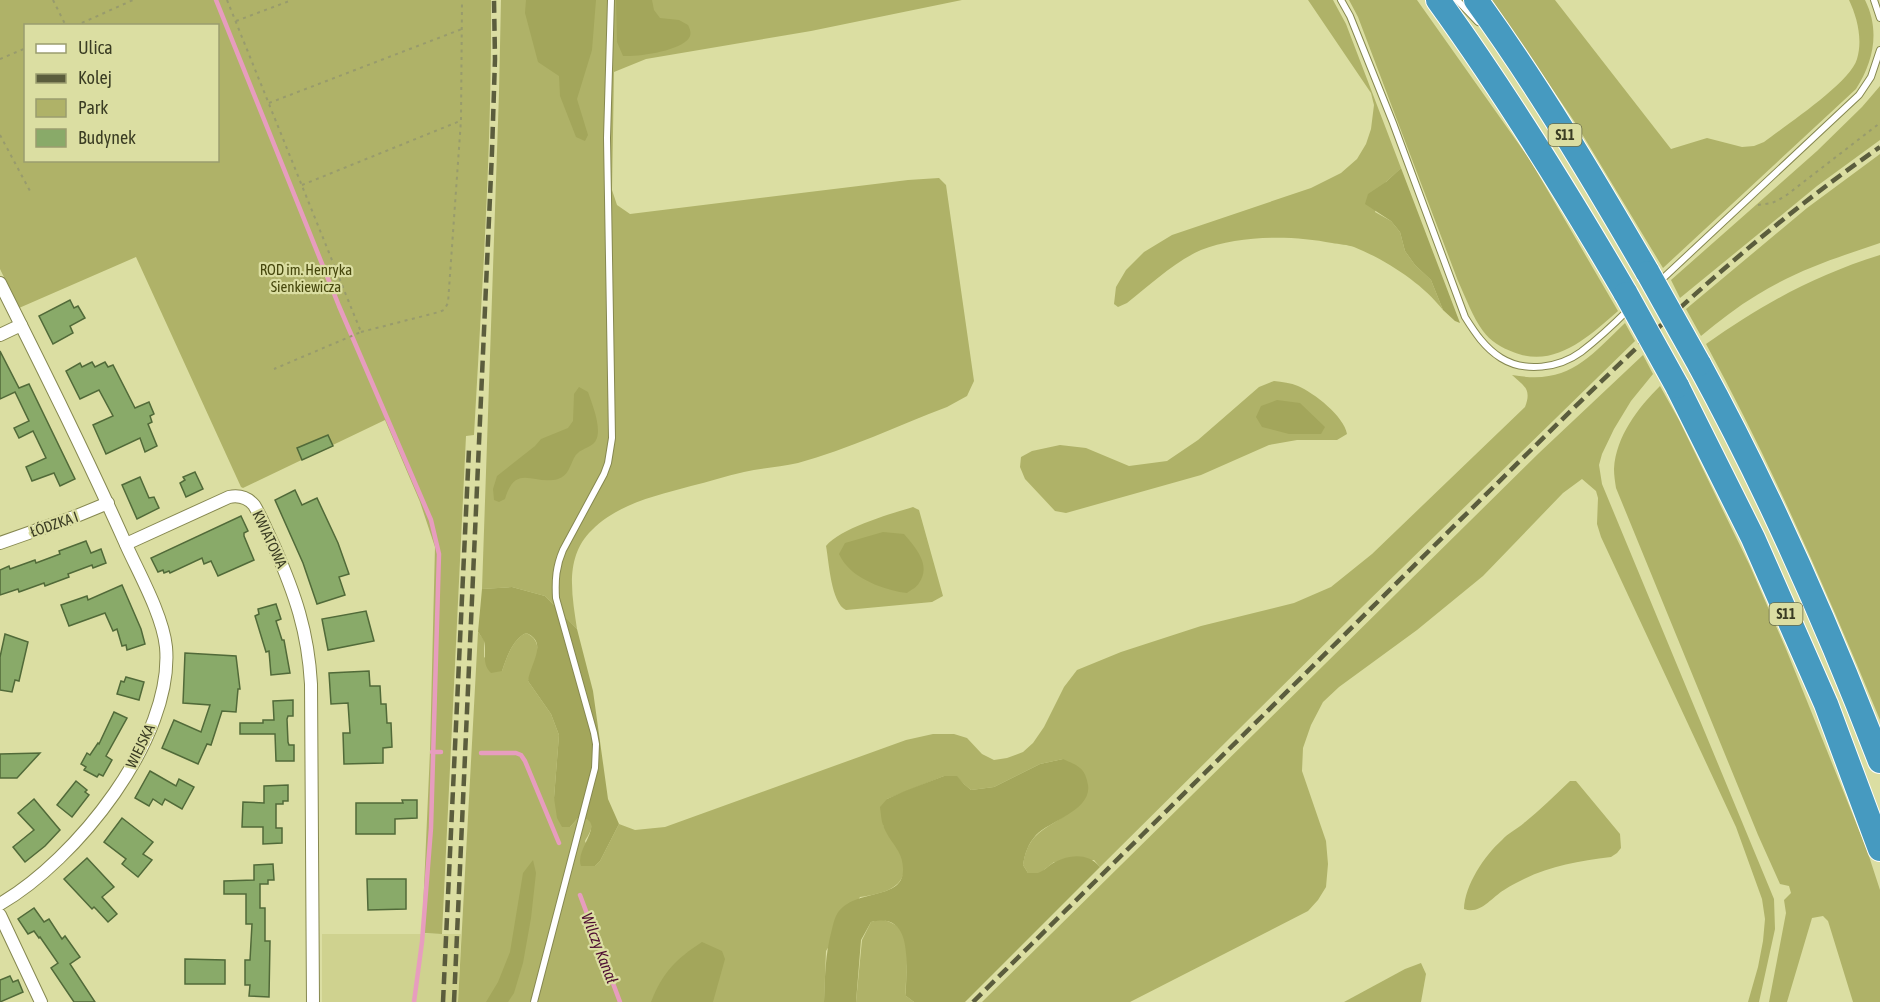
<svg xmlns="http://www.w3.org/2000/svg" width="1880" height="1002" viewBox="0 0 1880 1002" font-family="'Asap Condensed',sans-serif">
<rect width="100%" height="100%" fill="#dbdea2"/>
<path fill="#cfd28f" d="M322 934H461L458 1002H322Z"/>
<g fill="#afb268" fill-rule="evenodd">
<path d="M0 0H491C492 145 482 290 474 435L466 436 442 934 422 933 430 751 435 547 420 502 385 420 243 488 241 487 136 257 19 308 0 269ZM26 26H218V160H26Z"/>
<path d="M501 0H962L811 31 646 59 614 72 612 190 617 205 630 214 908 180 939 178 946 185 974 381 967 396 947 407C899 425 847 450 798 463 780 467 761 468 744 472 726 476 708 482 691 486 656 496 619 503 592 530 564 557 572 595 577 629L545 596 512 587 482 589 499 93Z"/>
<path d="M1308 0H1333L1346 24 1401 168 1386 182 1375 212 1391 221 1400 232 1405 251 1415 265 1431 280 1443 310C1422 283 1386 260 1354 247 1348 245 1339 244 1332 243 1293 235 1238 235 1201 250 1174 262 1150 285 1127 303L1118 307 1114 304 1116 287 1126 270 1144 252 1172 235 1311 188 1341 173 1357 159 1366 144 1371 129 1374 105 1371 93Z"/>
<path d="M1349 0H1417L1530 160 1618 311C1588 337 1555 369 1513 352 1502 348 1490 341 1483 331 1472 316 1466 298 1458 281L1358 17Z"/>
<path d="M1492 0H1555L1671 149 1707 138 1742 147 1754 146 1764 142C1786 125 1850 83 1857 59 1863 39 1857 17 1849 0H1865C1880 30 1874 61 1856 89L1663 268 1576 124Z"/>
<path d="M1880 86V140L1817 186 1680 298 1671 280 1817 151 1862 107Z"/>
<path d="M1880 154V243C1838 257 1795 271 1757 295 1737 307 1719 321 1701 336L1686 309 1807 208Z"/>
<path d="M1880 255V720C1827 592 1772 465 1706 344 1763 304 1813 276 1880 255Z"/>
<path d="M1625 323 1635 341 1361 608 1100 867 1094 860 1054 862 1040 873H1028L1023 865C1028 834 1042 831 1066 815L1063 759 1040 764 994 787 971 790 964 784 957 777 944 776 887 799 883 825C888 834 898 844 901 854 913 887 885 893 860 897L826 951 824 1002H458L478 632 484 640V657L502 671C507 657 512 640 526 633 547 642 534 665 528 681L551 714 559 735 554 798 570 827 579 817C597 819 593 828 585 841L595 866 600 861 619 824 635 830 665 827 906 740 933 734H954L967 738 982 754 994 760 1007 758 1023 752 1033 743 1044 727 1064 687 1077 670 1121 652 1201 626 1294 603 1331 587 1372 554 1525 407C1532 389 1524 386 1512 375 1569 385 1587 359 1625 323Z"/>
<path d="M1643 355 1653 374 1631 401 1614 429 1602 454 1599 465 1602 484 1774 899 1775 929 1759 1002H1748L1758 967 1763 941 1765 919 1762 899 1736 827 1601 537 1597 524 1598 498 1596 491 1582 479 1563 493 1483 576 1417 630 1339 687 1323 702 1311 725 1303 748 1302 771 1326 841 1328 864 1326 887 1318 900 1308 911 1130 1002H982L1539 453Z"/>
<path d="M1274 381C1282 382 1291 383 1298 386 1314 393 1344 416 1347 434L1337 440H1297L1269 445 1201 475 1066 513 1055 511 1025 479 1020 467 1021 457 1032 451 1060 445 1086 448 1129 466 1167 461 1198 440 1259 387Z"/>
<path d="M1660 386 1679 420 1750 566 1786 649 1867 850 1880 890V1002H1853L1828 921 1823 916 1812 918 1787 1002H1769L1786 913 1784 900 1791 893 1789 886 1780 884 1758 835 1616 488C1615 482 1614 475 1614 469 1616 436 1638 408 1660 386Z"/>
<path d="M913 507 919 510 943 596 932 602 846 610C831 603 829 562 826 546 841 528 890 514 913 507Z"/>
<path d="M1570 781H1576L1620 834 1621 848 1617 853 1611 857C1571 862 1539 868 1504 890 1491 898 1480 915 1464 909 1465 885 1484 856 1502 840 1508 833 1517 829 1524 823 1540 810 1555 795 1570 781Z"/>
<path d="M882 919C889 922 899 925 903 932 910 948 905 978 906 996L914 1002H856L862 940 871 922Z"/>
<path d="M1421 963 1426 974 1421 1002H1344L1405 969Z"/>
</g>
<g fill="#a3a65b">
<path d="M526 0H596L592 50 577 99 588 135 585 141 576 137 560 96 559 76 538 62 525 13Z"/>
<path d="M616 0H652L654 10 660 18 679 20 688 25C690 29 692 34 689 38 680 51 638 57 623 56L617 42Z"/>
<path d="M1401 168 1460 323 1455 321 1443 310 1431 280 1415 265 1405 251 1400 232 1391 221 1365 204 1368 194 1386 182Z"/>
<path d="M579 387 588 392C592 404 605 434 593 444 586 449 578 450 574 458 570 466 568 476 558 479 534 486 516 462 505 499L499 502 494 500 493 489 497 476 535 446 541 439 568 428 573 421 574 394Z"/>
<path d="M1277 400 1300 403 1325 427 1321 434H1289L1262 427 1256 417 1261 406Z"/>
<path d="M883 532 904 534C915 547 932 565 919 583 917 587 911 590 907 593 888 591 860 581 847 566 844 563 841 558 839 554L845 543Z"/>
<path d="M512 587 545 596 577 629 593 691 608 799 619 824 600 861 595 866H581C574 848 609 821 579 817L570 827H562L557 818 554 798 559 735 551 714 528 681C530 664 549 642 526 633 512 640 507 657 502 671L491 673C481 663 487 653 484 641 483 639 479 633 478 632L482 589Z"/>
<path d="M1063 759C1078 766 1085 767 1088 785 1092 810 1050 821 1036 835 1028 844 1025 853 1023 865L1028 873C1032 873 1035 873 1038 873 1044 871 1049 865 1055 862 1070 854 1089 853 1100 867L965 1002H914L906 996C905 970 916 910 871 922L861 940 856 1002H824C825 976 825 955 832 929 833 925 834 920 836 916 851 887 902 902 903 871 904 850 889 843 883 825 881 820 881 813 880 807L887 799 905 791 944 776H957L964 784 971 790 994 787 1040 764Z"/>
<path d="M533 860 536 873 531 918 523 963 514 993 508 1002H486L498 982 510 952 523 873Z"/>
<path d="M702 942 722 951 725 959 713 1002H651C662 973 676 959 702 942Z"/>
</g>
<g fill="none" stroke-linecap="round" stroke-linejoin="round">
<g stroke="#e79dbe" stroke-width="4.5">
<path d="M216 0 339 306 431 520 439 554 431 828 422 942 414 1002"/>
<path d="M432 752H441"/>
<path d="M481 753H516L521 755 525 761 559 843"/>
<path d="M580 895 620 1002"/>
</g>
</g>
<g fill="#89aa69" stroke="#516a39" stroke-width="1.5">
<path d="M70 300 74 308 78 306 85 318 70 326 73 333 53 344 39 316Z"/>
<path d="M0 351 19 388 29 384 75 479 60 486 54 473 32 481 26 467 46 458 33 431 19 438 14 428 29 421 15 392 0 399Z"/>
<path d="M92 362 95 367 105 362 108 367 113 365 135 408 149 402 154 414 150 416 152 422 148 424 157 446 145 452 140 438 106 454 93 425 113 416 99 390 80 399 66 371 80 363 82 367Z"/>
<path d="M328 435 333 446 302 460 297 448Z"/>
<path d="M195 472 203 489 186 497 180 483 185 480 183 477Z"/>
<path d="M140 477 149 498 154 497 159 508 137 519 122 485Z"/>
<path d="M295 490 302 505 317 498 338 543 349 574 339 577 345 595 317 604 303 563 275 500Z"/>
<path d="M241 516 248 531 244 533V536L254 560 218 576 211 561 204 564 202 558 170 573 169 571 164 573 163 570 158 572 151 558Z"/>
<path d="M86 541 91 553 101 549 106 563 93 568 92 565 68 574 69 577 45 586 44 583 19 592 18 589 0 595V570L9 566 10 569 35 560 36 563 60 554 59 551Z"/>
<path d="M122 585 141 629 145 644 127 650 126 645 122 646 117 629 113 631 105 613 69 626 61 605 87 596 88 600Z"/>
<path d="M276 604 281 619 276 621 282 640H284L290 673 271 675 269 651 266 652 255 616 259 614 258 609Z"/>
<path d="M366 611 374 641 328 650 322 619Z"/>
<path d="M5 634 28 642 19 681 15 680 12 692 0 690V657Z"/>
<path d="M185 653 236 656 240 689H238L236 712 222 711 211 745 207 744 198 764 162 748 174 720 201 732 210 705 183 703Z"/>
<path d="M369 671 370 686H380L381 704H386L387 723H391L392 747 383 748V763L344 764 343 733H350L348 703 331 704 329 673Z"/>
<path d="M126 677 144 682 139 700 117 694 121 681 124 682Z"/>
<path d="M293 700V716H288L287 719 288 742 289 745H294V761H276L275 734H240V723H263V720H274L273 701Z"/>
<path d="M114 712 127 718 106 756 112 760 103 776 99 774 97 777 84 770 86 767 81 764 87 753 90 755 98 743 99 744Z"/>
<path d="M40 753 17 778H0V754Z"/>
<path d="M150 771 176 786 179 779 194 787 182 809 165 799 162 805 153 799 149 806 135 798Z"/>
<path d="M76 781 87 790 85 792 89 795 72 817 57 805Z"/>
<path d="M288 785V801H283V804H276V828H282V843L263 844V827H242L243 802 264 803V786Z"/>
<path d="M34 799 60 830 45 846 25 862 13 847 34 830 18 813Z"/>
<path d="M402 800H417V818L395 819V834H356V803H403Z"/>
<path d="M122 818 153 842 143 854 152 860 138 877 122 864 126 859 104 842Z"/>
<path d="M87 858 114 887 102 897 117 914 108 922 97 910 94 907 92 909 64 879Z"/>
<path d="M273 864 274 880H268V884H260V908H265V941H270L269 997 249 996 250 985H245V960H250L252 924H246V894H224V881L254 880V865Z"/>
<path d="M367 879H406V909L368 910Z"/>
<path d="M34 908 44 922 49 919 62 939 65 936 80 957 70 964 95 1002H74L51 968 58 963 40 937 39 938 34 931 28 934 18 919Z"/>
<path d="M185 959 225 960V984H185Z"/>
<path d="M10 976 13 982 18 980 23 992 0 1002V980Z"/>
</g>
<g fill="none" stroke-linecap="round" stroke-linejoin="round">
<defs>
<g id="service">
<path d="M1341 0 1350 16 1393 123 1465 317C1475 333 1485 348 1501 358 1525 373 1559 368 1581 352 1598 339 1614 324 1629 309"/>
<path d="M1457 0 1478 22"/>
<path d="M1874 0 1880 18"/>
<path d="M1659 282 1859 95 1871 77 1880 50"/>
<path d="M534 1002 595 768 596 744 594 733 556 598C555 580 556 566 563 550L604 474 608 463 612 438 607 138 611 0"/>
</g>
<g id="minor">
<path d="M0 283C44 371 88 459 128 549 141 577 163 617 166 647 174 738 76 860 0 904"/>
<path d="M0 335 21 325"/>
<path d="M0 543 74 517 108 503"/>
<path d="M126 544 229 497C239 495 247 497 254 505 262 518 267 532 274 546 295 594 308 631 311 684L313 1002"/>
<path d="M0 915 41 1002"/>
</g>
<g id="motorway">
<path d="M1438 0C1506 94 1567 193 1626 294"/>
<path d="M1476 0C1539 87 1594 180 1648 273"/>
<path d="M1699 364C1769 492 1828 626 1880 761"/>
<path d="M1677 386 1753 538 1826 704 1880 849"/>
</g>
</defs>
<use href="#service" stroke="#868850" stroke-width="8"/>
<use href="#minor" stroke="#868850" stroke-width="14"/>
<use href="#motorway" stroke="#fff" stroke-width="26"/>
<g stroke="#989b6d" stroke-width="2" stroke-dasharray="3 4.5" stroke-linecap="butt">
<path d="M53 0 66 26"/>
<path d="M227 0 361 332 274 369"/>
<path d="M236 21 292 0"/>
<path d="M75 26 133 0"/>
<path d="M0 59 26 48"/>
<path d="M269 103 462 29"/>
<path d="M0 135 30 191"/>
<path d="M302 185 460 121"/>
<path d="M1758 205 1772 203 1784 197 1880 123"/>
<path d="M361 332 439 312 444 310 448 303 461 120 462 0"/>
</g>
<use href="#service" stroke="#fff" stroke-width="6"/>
<use href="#minor" stroke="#fff" stroke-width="12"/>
<use href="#motorway" stroke="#469ac0" stroke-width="24"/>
<g stroke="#5b5d3d" stroke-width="4.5" stroke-dasharray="12 6" stroke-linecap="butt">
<path d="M443 1002 469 449"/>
<path d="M454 1002 492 152 495 59 494 0"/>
<path d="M973 1002C1132 845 1291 688 1450 530 1586 396 1722 256 1880 147"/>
</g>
<defs>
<g id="motorway-bridge">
<path d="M1648 273 1699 364"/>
<path d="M1626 294 1677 386"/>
</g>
</defs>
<use href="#motorway-bridge" stroke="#fff" stroke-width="26" stroke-linecap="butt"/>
<use href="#motorway-bridge" stroke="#469ac0" stroke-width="24"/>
</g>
<g text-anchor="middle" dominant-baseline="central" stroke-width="4.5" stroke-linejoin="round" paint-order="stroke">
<g fill="#dbdea2" stroke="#6a6d49" stroke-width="1.5">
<rect x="1548.5" y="124" width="33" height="22" rx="4.5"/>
<rect x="1769.5" y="603" width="33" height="22" rx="4.5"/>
</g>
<g font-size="14" font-weight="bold" fill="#3a3c23">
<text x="1565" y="135">S11</text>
<text x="1786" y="614">S11</text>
</g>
<g font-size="15" fill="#46470c" stroke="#dbdea2">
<text x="306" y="269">ROD im. Henryka<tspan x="306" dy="17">Sienkiewicza</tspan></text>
</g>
<g font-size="15" fill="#3a3c23" stroke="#dbdea2">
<text transform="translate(54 524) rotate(-19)">ŁÓDZKA I</text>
<text transform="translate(270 539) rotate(65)">KWIATOWA</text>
<text transform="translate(140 746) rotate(-64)">WIEJSKA</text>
</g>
<g font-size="16" font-style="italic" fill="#4d0c31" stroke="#dbdea2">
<text transform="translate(600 948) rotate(69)">Wilczy Kanał</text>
</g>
</g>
<rect x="24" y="24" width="195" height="138" fill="#dbdea2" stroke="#9b9d6f" stroke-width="1.5"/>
<rect x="36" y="44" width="30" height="9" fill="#ffffff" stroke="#9b9d6f" stroke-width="1.5"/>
<text x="78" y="54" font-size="18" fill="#3a3c23">Ulica</text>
<rect x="36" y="74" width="30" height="9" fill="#5b5d3d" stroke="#9b9d6f" stroke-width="1.5"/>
<text x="78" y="84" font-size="18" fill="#3a3c23">Kolej</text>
<rect x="36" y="99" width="30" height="18" fill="#afb268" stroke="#9b9d6f" stroke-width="1.5"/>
<text x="78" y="114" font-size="18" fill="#3a3c23">Park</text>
<rect x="36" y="129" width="30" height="18" fill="#89aa69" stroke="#9b9d6f" stroke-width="1.5"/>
<text x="78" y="144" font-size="18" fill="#3a3c23">Budynek</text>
</svg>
